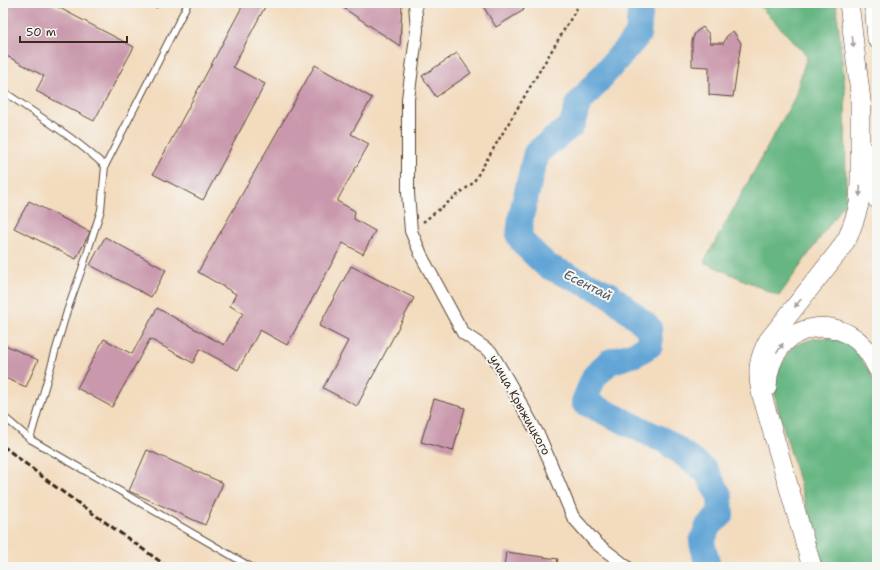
<svg xmlns="http://www.w3.org/2000/svg" width="880" height="570" viewBox="0 0 880 570" font-family="'Shantell Sans',sans-serif">
<rect width="100%" height="100%" fill="#f6f6f2"/>
<filter id="ink" filterUnits="userSpaceOnUse"><feTurbulence type="fractalNoise" baseFrequency=".025" numOctaves="2"/><feDisplacementMap in="SourceGraphic" scale="8" xChannelSelector="R" yChannelSelector="G"/><feConvolveMatrix kernelMatrix="1 2 1 2 8 2 1 2 1" color-interpolation-filters="sRGB"/></filter>
<filter id="wash" filterUnits="userSpaceOnUse"><feTurbulence type="fractalNoise" baseFrequency=".012" numOctaves="4" result="noise"/><feDisplacementMap in="SourceGraphic" scale="16" xChannelSelector="R" yChannelSelector="G"/><feGaussianBlur stdDeviation="0.9" result="paint"/><feColorMatrix in="noise" values="0 0 0 0 0 0 0 0 0 0 0 0 0 0 0 0 0 1.4 0 .05"/><feComposite in="paint" operator="in"/></filter>
<g filter="url(#wash)">
<rect width="100%" height="100%" fill="#f3dbbe"/>
<g fill="#66b682" stroke="#507050">
<path d="M757 3H836L845 90 846 201 779 296 704 262 794 99 807 56Z"/>
<path d="M816 338H830L850 344 870 371 877 390V567H824L778 409C773 388 772 379 784 361 786 357 788 352 790 350 797 343 808 341 816 338Z"/>
</g>
<g fill="none" stroke-linecap="round" stroke-linejoin="round">
<path stroke="#62a5d6" stroke-width="26" d="M641 3 638 35 578 104 572 125 536 153 521 217 519 236 525 245 547 266 609 294 649 328 650 345 635 354 609 362 594 377 584 402 667 442 706 471 720 497 721 515 708 526 702 542 708 567"/>
</g>
<g id="blocks">
<g fill="#c998ac">
<path d="M3 3H50L134 47 94 121 36 91 44 76 3 54Z"/>
<path d="M147 3H159L157 8Z"/>
<path d="M244 3H267L233 67 265 84 203 200 153 174Z"/>
<path d="M336 3H402L400 46Z"/>
<path d="M481 3H520L524 10 496 27Z"/>
<path d="M703 27 709 34 710 43H724L726 37 733 31 741 43 733 97 709 95V67L692 66V41L695 33Z"/>
<path d="M457 53 471 73 436 97 422 76Z"/>
<path d="M315 65 372 98 351 134 369 144 337 201 355 211 354 219 375 231 363 254 343 243 287 345 260 330 238 370 200 349 193 363 150 339 112 407 77 388 104 339 132 354 157 308 224 345 243 313 230 306 236 294 198 272Z"/>
<path d="M29 201 90 232 76 259 14 228Z"/>
<path d="M105 237 166 270 151 297 90 265Z"/>
<path d="M351 266 414 298 357 406 323 388 348 341 319 326Z"/>
<path d="M3 344 38 360 26 387 3 377Z"/>
<path d="M434 399 465 408 453 451 421 442Z"/>
<path d="M147 450 223 483 205 525 129 491Z"/>
<path d="M506 552 558 559 556 567H504Z"/>
</g>
</g>
</g>
<g filter="url(#ink)">
<use href="#blocks" fill-opacity="0" stroke="#574536" stroke-width="1"/>
<g fill="none" stroke-linecap="round" stroke-linejoin="round">
<defs>
<g id="lane">
<path d="M188 3 105 166 101 210 82 269 67 311 30 439 251 567"/>
<path d="M3 91C37 115 74 137 105 166"/>
<path d="M3 416 30 439"/>
</g>
<path id="street" d="M415 3 417 30 408 99V193L411 231 423 259 463 333 491 352 507 379 540 438 573 517 596 543 627 567"/>
<g id="primary">
<path d="M849 3 862 109"/>
<path d="M874 3 877 39"/>
<path d="M869 153 877 199"/>
<path d="M767 387C769 318 851 305 877 368"/>
<path d="M812 567 761 392C757 372 758 359 768 341L839 251 848 237 855 218 859 204 860 181V96"/>
</g>
</defs>
<use href="#lane" stroke="#574536" stroke-width="8"/>
<use href="#street" stroke="#574536" stroke-width="14"/>
<use href="#primary" stroke="#574536" stroke-width="20"/>
<path stroke="#574536" stroke-width="2.5" stroke-dasharray="3 3" stroke-linecap="butt" d="M423 222 473 183 580 3"/>
<use href="#lane" stroke="#fff" stroke-width="6"/>
<use href="#street" stroke="#fff" stroke-width="12"/>
<use href="#primary" stroke="#fff" stroke-width="19"/>
<path stroke="#3b2a1e" stroke-width="3" stroke-dasharray="6 3" stroke-linecap="butt" d="M3 446 53 485 168 567"/>
</g>
<defs><path id="oneway-solid" d="M-6-.8H1V-3.2L6.5 0L1 3.2V.8H-6Z"/></defs>
<g fill="#a79f9a">
<use href="#oneway-solid" transform="translate(853 42) rotate(83)"/>
<use href="#oneway-solid" transform="translate(860 191) rotate(94)"/>
<use href="#oneway-solid" transform="translate(798 303) rotate(128)"/>
<use href="#oneway-solid" transform="translate(780 348) rotate(-57)"/>
</g>
</g>
<g text-anchor="middle" dominant-baseline="central" stroke-width="4" stroke-linejoin="round" paint-order="stroke">
<g font-size="12" fill="#3b2a1e" stroke="#f6f6f2">
<text transform="translate(520 405) rotate(61)">улица Крыжицкого</text>
</g>
<g font-size="13" font-style="italic" fill="#49555e" stroke="#f6f6f2">
<text transform="translate(588 285) rotate(27)">Есентай</text>
</g>
</g>
<rect width="880" height="570" fill="none" stroke="#f6f6f2" stroke-width="16"/>
<path d="M20 36v6h107v-6" fill="none" stroke="#3b2a1e" stroke-width="2"/>
<text x="26" y="36" font-size="12" fill="#3b2a1e" stroke="#f6f6f2" stroke-width="3" paint-order="stroke">50 m</text>
</svg>
